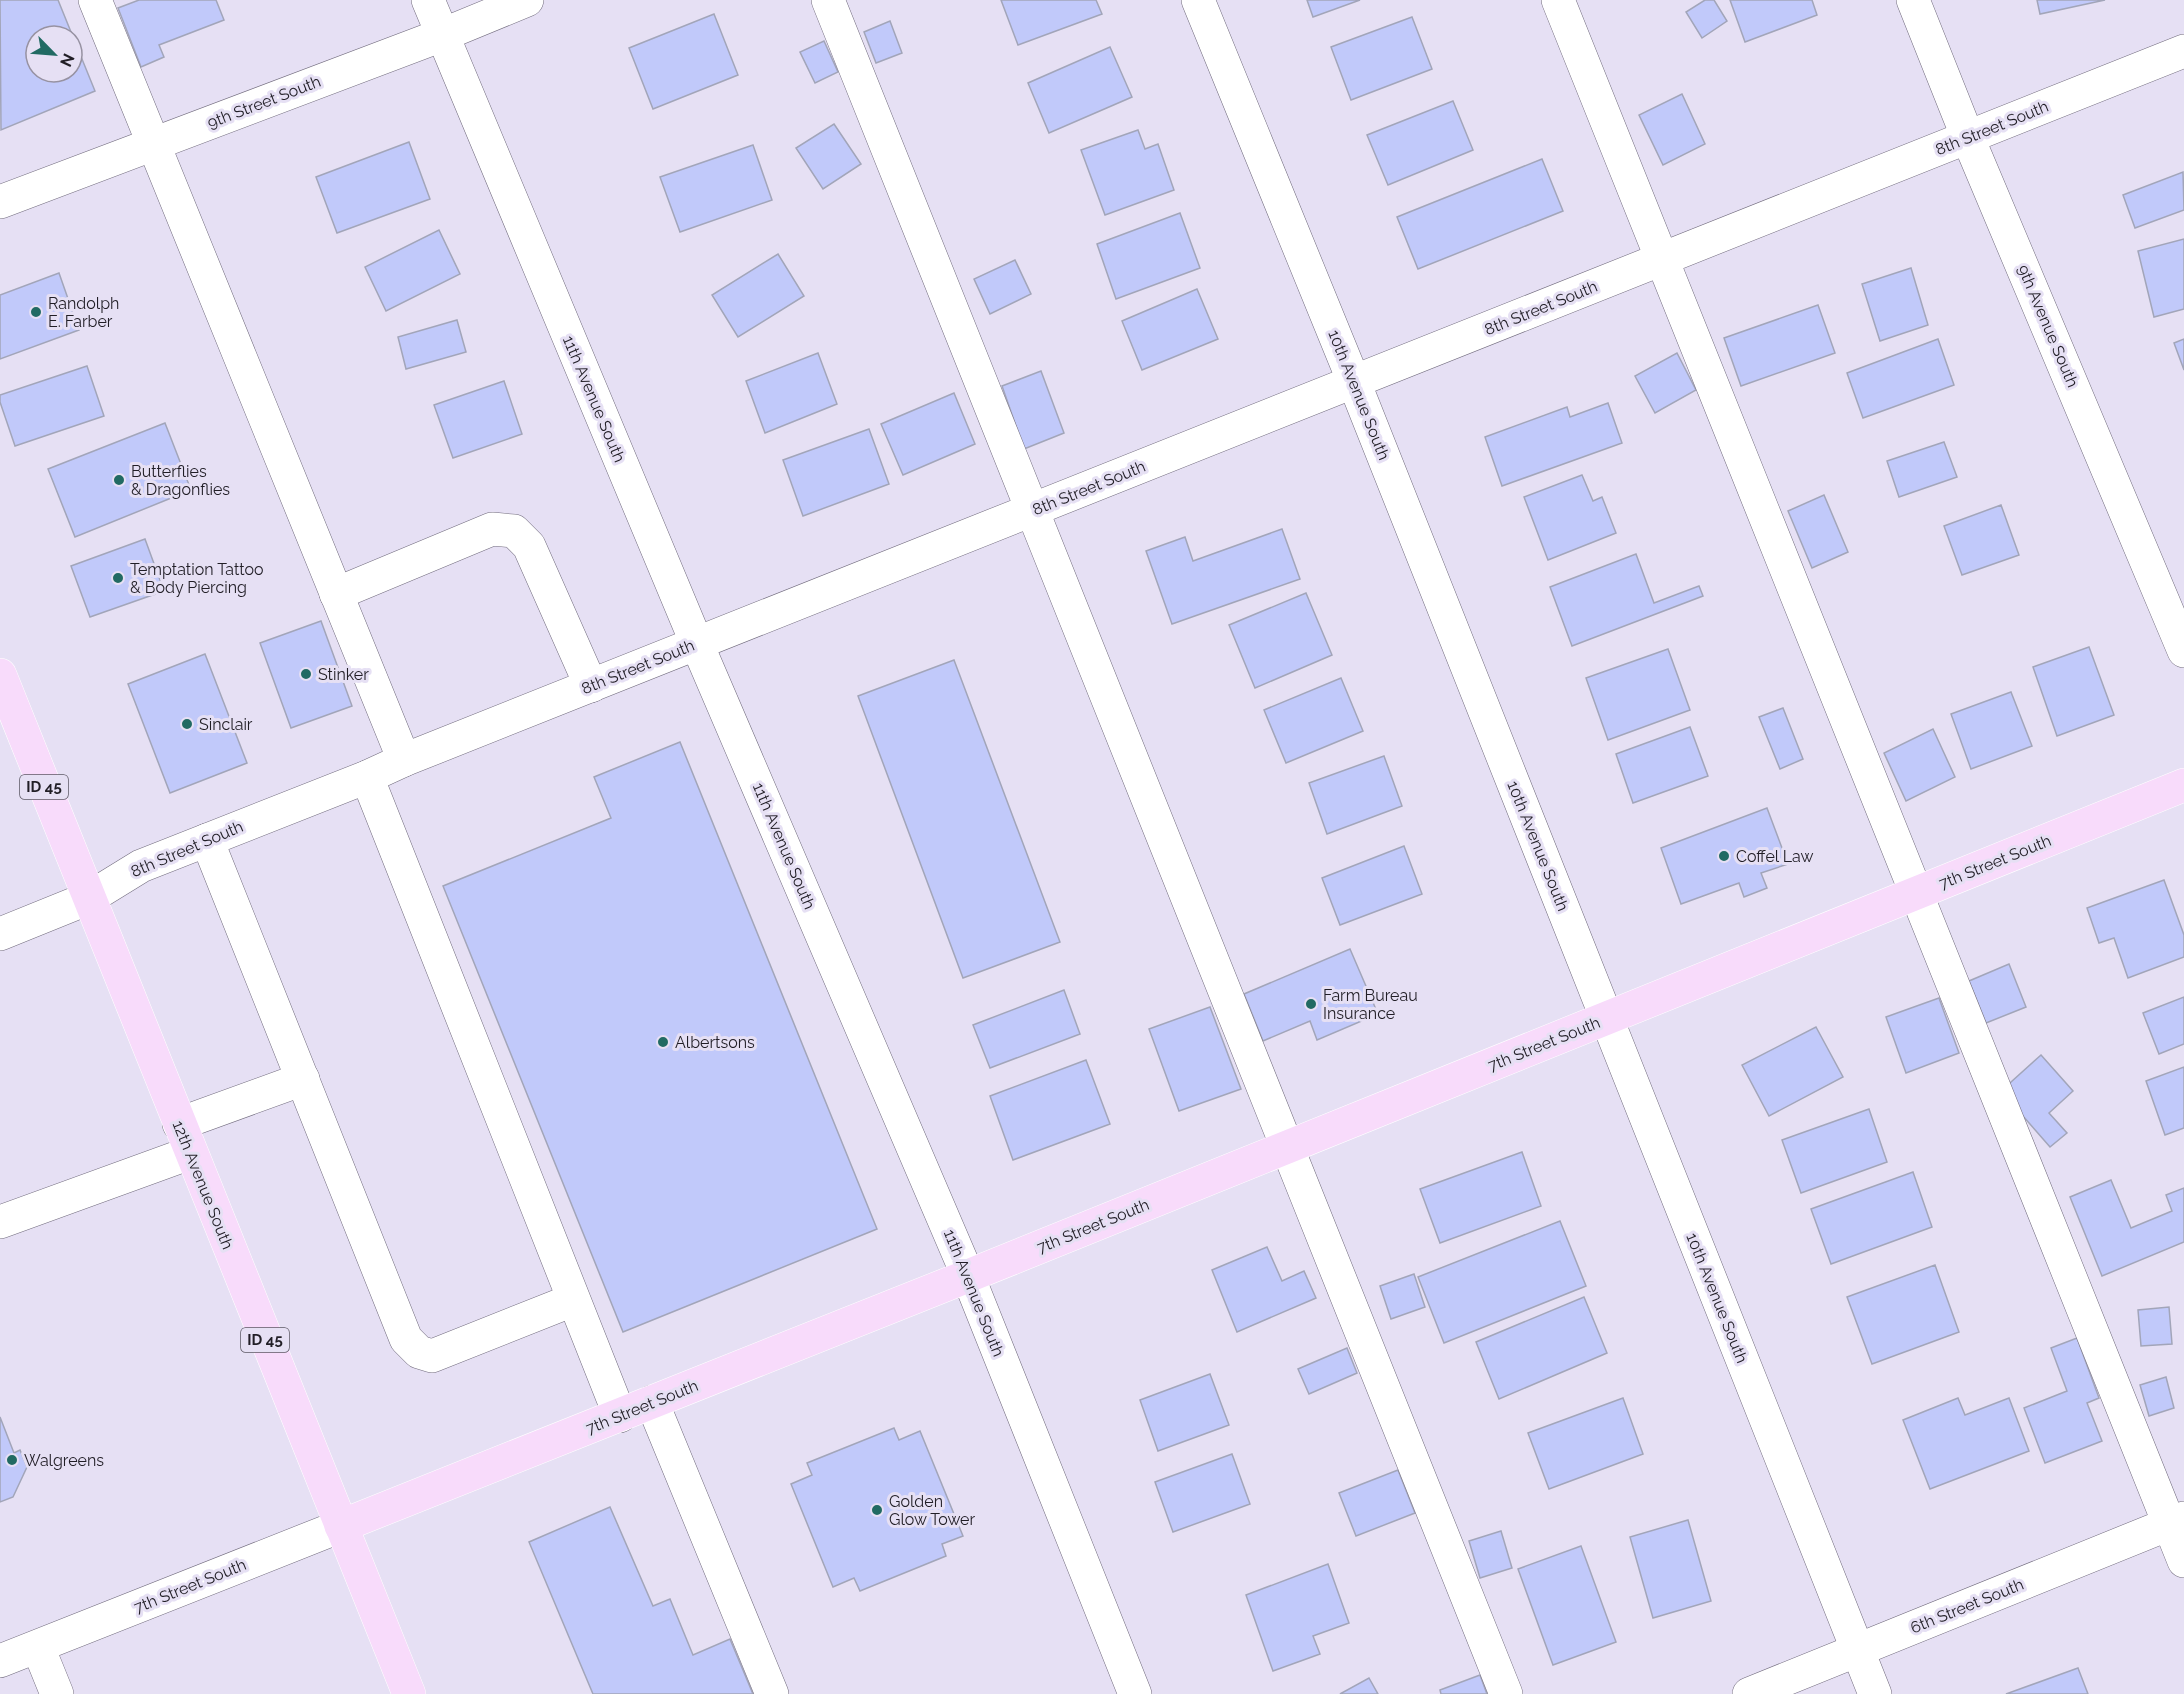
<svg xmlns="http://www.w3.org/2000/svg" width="2184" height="1694" viewBox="0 0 2184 1694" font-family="Raleway,sans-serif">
<rect width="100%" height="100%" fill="#e6e0f4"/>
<g fill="#c1c9fa" stroke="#a2a5b9" stroke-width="1.5" fill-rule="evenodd">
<path d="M0 0H58L95 91 1 130ZM36 36H72V72H36Z"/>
<path d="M139 0H216L224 20 159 45 164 57 141 67 118 8Z"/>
<path d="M1001 0H1096L1102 14 1018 45Z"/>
<path d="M1307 0H1360L1313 17Z"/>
<path d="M1705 0H1714L1727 21 1702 38 1686 12Z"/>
<path d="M1730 0H1812L1817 15 1745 42Z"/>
<path d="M2037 0H2105L2040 14Z"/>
<path d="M714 14 738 75 653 109 629 48Z"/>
<path d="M1412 17 1432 69 1351 100 1331 47Z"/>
<path d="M890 21 902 53 876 63 864 32Z"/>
<path d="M824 41 838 72 815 83 800 52Z"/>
<path d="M1110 47 1132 97 1049 133 1028 83Z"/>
<path d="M1682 94 1705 144 1663 165 1639 115Z"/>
<path d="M1453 101 1473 150 1388 185 1367 135Z"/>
<path d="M834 124 861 164 823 189 796 148Z"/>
<path d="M1138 130 1145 149 1158 144 1174 190 1105 215 1081 150Z"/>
<path d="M409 142 430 199 337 233 316 177Z"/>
<path d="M753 145 772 200 680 232 660 177Z"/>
<path d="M1542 159 1563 211 1418 269 1397 217Z"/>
<path d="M2183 172 2184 210 2135 228 2123 195Z"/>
<path d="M1180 213 1200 268 1116 299 1097 244Z"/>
<path d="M439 230 460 274 386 311 365 267Z"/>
<path d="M2184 239V309L2154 317 2138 251Z"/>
<path d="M778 254 804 296 738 337 712 295Z"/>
<path d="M1015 260 1031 294 990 314 974 279Z"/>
<path d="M1911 268 1928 325 1880 341 1862 284Z"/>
<path d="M59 273 79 330 0 359V295Z"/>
<path d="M1197 289 1218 339 1142 370 1122 321Z"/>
<path d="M1818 305 1835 353 1741 386 1724 338Z"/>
<path d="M457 320 466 352 406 369 398 337Z"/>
<path d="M1938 339 1954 385 1863 418 1847 373Z"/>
<path d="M2184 339V370L2174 343Z"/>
<path d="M818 353 837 404 765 433 746 381Z"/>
<path d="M1677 353 1696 390 1655 413 1635 376Z"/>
<path d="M87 366 104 416 15 446 0 402V395Z"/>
<path d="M1041 371 1064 433 1024 449 1002 386Z"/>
<path d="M504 381 522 434 453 458 434 405Z"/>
<path d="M954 393 975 444 903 475 881 424Z"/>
<path d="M1608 403 1622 443 1502 486 1485 437 1567 407 1570 417Z"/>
<path d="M165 423 191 490 75 537 48 469Z"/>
<path d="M869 429 889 484 803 516 783 460Z"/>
<path d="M1944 442 1957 477 1899 497 1887 461Z"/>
<path d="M1582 475 1593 501 1602 497 1616 533 1548 560 1524 497Z"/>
<path d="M1824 495 1848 552 1812 568 1788 511Z"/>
<path d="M2001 505 2019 555 1962 575 1944 526Z"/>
<path d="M1282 529 1300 579 1172 624 1146 551 1185 537 1193 561Z"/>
<path d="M145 539 164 591 90 617 71 566Z"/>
<path d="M1636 554 1654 603 1699 586 1703 596 1572 646 1550 587Z"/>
<path d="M1306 593 1332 655 1255 688 1229 625Z"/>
<path d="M321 621 352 706 291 728 260 643Z"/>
<path d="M2089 647 2114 715 2057 736 2033 667Z"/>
<path d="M1668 649 1690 710 1608 740 1586 678Z"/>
<path d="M205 654 247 763 170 793 128 684Z"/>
<path d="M954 660 1060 942 963 978 858 696Z"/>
<path d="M1341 678 1363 731 1286 763 1264 710Z"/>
<path d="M2011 692 2032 746 1971 769 1951 714Z"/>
<path d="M1783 708 1803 759 1780 769 1759 717Z"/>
<path d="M1690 727 1708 776 1633 803 1616 754Z"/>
<path d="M1933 729 1955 777 1906 801 1884 753Z"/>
<path d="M680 742 877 1229 623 1332 443 886 611 818 594 777Z"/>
<path d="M1384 756 1402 806 1327 834 1309 783Z"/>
<path d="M1767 808 1788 864 1761 873 1767 888 1744 897 1739 883 1681 904 1661 848Z"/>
<path d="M1404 846 1422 894 1340 925 1322 878Z"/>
<path d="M2164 880 2184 935V957L2128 978 2114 938 2099 943 2087 908Z"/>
<path d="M1350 949 1378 1014 1317 1040 1310 1021 1263 1041 1244 994Z"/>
<path d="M2009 964 2026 1007 1986 1023 1969 981Z"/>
<path d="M1064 990 1080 1034 990 1068 973 1025Z"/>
<path d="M2184 997V1044L2159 1054 2143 1013Z"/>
<path d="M1939 998 1959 1053 1906 1073 1886 1017Z"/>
<path d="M1210 1007 1241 1089 1179 1111 1149 1029Z"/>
<path d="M1816 1027 1843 1077 1769 1116 1742 1065Z"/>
<path d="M2041 1055 2073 1091 2049 1113 2067 1133 2050 1147 2001 1091Z"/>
<path d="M1086 1060 1110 1124 1013 1160 990 1096Z"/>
<path d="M2184 1067V1128L2165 1135 2146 1081Z"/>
<path d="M1869 1109 1887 1162 1801 1193 1782 1140Z"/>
<path d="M1522 1152 1541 1206 1440 1243 1420 1189Z"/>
<path d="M1913 1172 1932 1227 1831 1264 1811 1209Z"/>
<path d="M2111 1180 2131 1228 2172 1211 2166 1195 2184 1188V1242L2102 1276 2070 1197Z"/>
<path d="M1560 1221 1586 1286 1444 1343 1418 1277Z"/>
<path d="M1267 1247 1282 1281 1304 1271 1316 1298 1237 1332 1212 1270Z"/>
<path d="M1935 1265 1959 1332 1872 1364 1847 1297Z"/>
<path d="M1414 1274 1425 1307 1391 1319 1380 1286Z"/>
<path d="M1584 1297 1607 1353 1499 1399 1476 1342Z"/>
<path d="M2169 1307 2172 1344 2141 1346 2138 1310Z"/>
<path d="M2077 1338 2099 1398 2087 1403 2102 1441 2045 1463 2024 1408 2067 1391 2051 1348Z"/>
<path d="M1347 1348 1357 1373 1309 1394 1298 1369Z"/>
<path d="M1210 1374 1229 1425 1158 1451 1140 1400Z"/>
<path d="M2166 1377 2174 1408 2149 1416 2140 1385Z"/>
<path d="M1623 1398 1643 1454 1549 1489 1528 1433Z"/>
<path d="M1958 1398 1965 1415 2009 1398 2029 1451 1930 1489 1903 1420Z"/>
<path d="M0 1417 14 1453 20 1450 27 1467 13 1497 0 1502Z"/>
<path d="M894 1428 899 1440 920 1431 963 1536 942 1544 946 1556 860 1591 854 1578 833 1587 791 1484 812 1475 807 1463Z"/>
<path d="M1232 1454 1250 1504 1173 1532 1155 1482Z"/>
<path d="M1398 1470 1415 1513 1356 1536 1339 1493Z"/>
<path d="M610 1507 653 1606 670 1599 693 1655 730 1639 753 1694H593L529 1542Z"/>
<path d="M1688 1520 1711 1601 1653 1618 1630 1537Z"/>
<path d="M1501 1531 1512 1568 1480 1578 1469 1541Z"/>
<path d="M1581 1546 1616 1642 1553 1665 1518 1569Z"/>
<path d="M1328 1564 1349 1623 1313 1636 1320 1654 1273 1671 1246 1595Z"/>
<path d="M2078 1668 2088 1694H2006Z"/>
<path d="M1480 1675 1487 1694H1441L1440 1690Z"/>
<path d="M1369 1678 1378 1694H1340Z"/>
</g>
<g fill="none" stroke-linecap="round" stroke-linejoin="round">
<defs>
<g id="minor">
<path d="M95 0 404 760"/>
<path d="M428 0 697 644 968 1276 1135 1694"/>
<path d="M828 0 1506 1694"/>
<path d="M1198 0 1354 382 1875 1694"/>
<path d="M1558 0 2184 1561"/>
<path d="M1913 0 1968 138 2184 651"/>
<path d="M0 202 442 35 527 0"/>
<path d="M336 594 492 529 514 531 529 546 591 686"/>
<path d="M367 777 620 1416"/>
<path d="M207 840 406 1339 419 1352 432 1356 573 1300"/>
<path d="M0 934 89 898 141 866 367 777 404 760 2184 51"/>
<path d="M179 1124 303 1079"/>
<path d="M0 1222 190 1153"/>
<path d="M652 1402 772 1694"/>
<path d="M38 1647 57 1694"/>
<path d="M0 1661 341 1526"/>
<path d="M1749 1694 2184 1518"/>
</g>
<g id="major">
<path d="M0 675 409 1694"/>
<path d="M341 1526 968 1276 2184 785"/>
</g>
</defs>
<use href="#minor" stroke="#726c7e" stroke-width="34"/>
<use href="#major" stroke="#fff" stroke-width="34"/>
<use href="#minor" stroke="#fff" stroke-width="33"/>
<use href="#major" stroke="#f8dbfb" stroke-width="33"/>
</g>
<g fill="#216a63" stroke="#e6e0f4" stroke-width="2">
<circle cx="36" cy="312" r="6"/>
<circle cx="119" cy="480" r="6"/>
<circle cx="118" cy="578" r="6"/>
<circle cx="306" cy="674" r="6"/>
<circle cx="187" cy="724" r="6"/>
<circle cx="1724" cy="856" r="6"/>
<circle cx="1311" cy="1004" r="6"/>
<circle cx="663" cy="1042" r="6"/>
<circle cx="12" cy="1460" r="6"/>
<circle cx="877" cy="1510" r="6"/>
</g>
<g text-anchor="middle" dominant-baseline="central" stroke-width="6" stroke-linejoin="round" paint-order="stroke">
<g fill="#e6e0f4" stroke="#5c5864" stroke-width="1.5">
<rect x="20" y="775" width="48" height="24" rx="4.5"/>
<rect x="241" y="1328" width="48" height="24" rx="4.5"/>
</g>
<g font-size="15" font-weight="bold" fill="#211e26">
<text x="44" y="787">ID 45</text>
<text x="265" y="1340">ID 45</text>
</g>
<g font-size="16" fill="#211e26" stroke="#e6e0f4">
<text transform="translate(264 102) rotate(-21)">9th Street South</text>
<text transform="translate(1992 128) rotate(-22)">8th Street South</text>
<text transform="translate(1541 308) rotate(-22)">8th Street South</text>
<text transform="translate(2048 326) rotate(67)">9th Avenue South</text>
<text transform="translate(1359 395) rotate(68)">10th Avenue South</text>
<text transform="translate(594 399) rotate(67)">11th Avenue South</text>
<text transform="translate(1089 488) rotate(-22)">8th Street South</text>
<text transform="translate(638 667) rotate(-22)">8th Street South</text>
<text transform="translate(784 846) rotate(67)">11th Avenue South</text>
<text transform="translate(1538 846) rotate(68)">10th Avenue South</text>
<text transform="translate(187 849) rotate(-23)">8th Street South</text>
<text transform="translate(1995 862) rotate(-22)">7th Street South</text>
<text transform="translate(1544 1044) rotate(-22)">7th Street South</text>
<text transform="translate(203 1185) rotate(68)">12th Avenue South</text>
<text transform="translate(1093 1226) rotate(-22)">7th Street South</text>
<text transform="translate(974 1293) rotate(68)">11th Avenue South</text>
<text transform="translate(1717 1298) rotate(68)">10th Avenue South</text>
<text transform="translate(642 1407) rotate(-22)">7th Street South</text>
<text transform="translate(190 1586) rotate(-22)">7th Street South</text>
<text transform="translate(1967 1606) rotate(-22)">6th Street South</text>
</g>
<g font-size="16" fill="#211e26" stroke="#e6e0f4" text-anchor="start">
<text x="48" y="303">Randolph<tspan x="48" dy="18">E. Farber</tspan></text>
<text x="131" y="471">Butterflies<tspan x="131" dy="18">&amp; Dragonflies</tspan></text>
<text x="130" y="569">Temptation Tattoo<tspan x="130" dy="18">&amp; Body Piercing</tspan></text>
<text x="318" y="674">Stinker</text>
<text x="199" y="724">Sinclair</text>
<text x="1736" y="856">Coffel Law</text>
<text x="1323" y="995">Farm Bureau<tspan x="1323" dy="18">Insurance</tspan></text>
<text x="675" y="1042">Albertsons</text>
<text x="24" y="1460">Walgreens</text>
<text x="889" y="1501">Golden<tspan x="889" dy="18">Glow Tower</tspan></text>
</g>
</g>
<g transform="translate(54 54) rotate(115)"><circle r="28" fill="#e6e0f4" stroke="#9792a2" stroke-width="1.5"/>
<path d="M0-4.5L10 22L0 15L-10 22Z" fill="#216a63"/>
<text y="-9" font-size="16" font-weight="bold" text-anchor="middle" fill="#211e26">N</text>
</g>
</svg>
